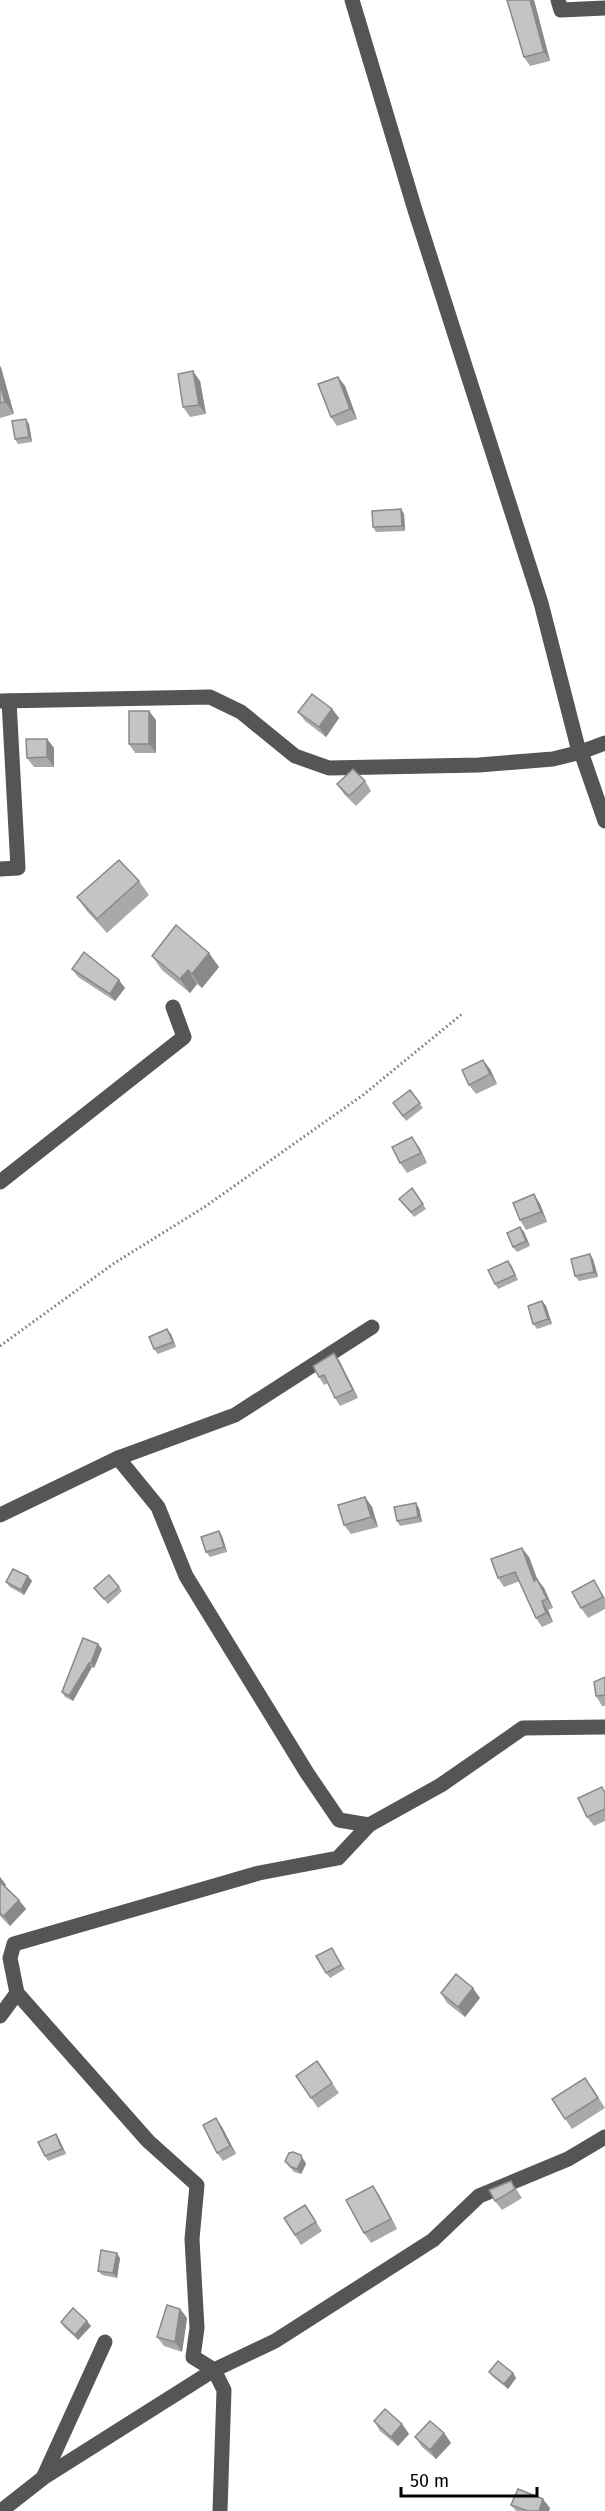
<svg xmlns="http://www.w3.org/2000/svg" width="605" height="2511" viewBox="0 0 605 2511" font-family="'Fira Sans',sans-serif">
<rect width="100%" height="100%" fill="#fff"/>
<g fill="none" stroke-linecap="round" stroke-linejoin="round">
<path stroke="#777" stroke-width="3" stroke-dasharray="1.5 3" stroke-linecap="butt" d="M0 1346 113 1264 206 1206 363 1095 462 1014"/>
<g stroke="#555" stroke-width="15">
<path d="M352 0 415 210 541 603 577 744 581 752 605 743"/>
<path d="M558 0 561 10 605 8"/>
<path d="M0 701 210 697 241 712 295 756 329 768 479 765 553 759 581 752 605 821"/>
<path d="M0 869 18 868 9 701"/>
<path d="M0 1182 184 1037 173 1007"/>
<path d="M118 1458 158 1507 186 1576 307 1773 339 1820 369 1825 441 1785 523 1728 605 1727"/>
<path d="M0 1515 118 1458 235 1415 372 1327"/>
<path d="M0 2016 17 1993"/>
<path d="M43 2478 105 2342"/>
<path d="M1 2511 43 2478 214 2370 275 2341 433 2240 479 2196 568 2159 605 2137"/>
<path d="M220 2511 224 2390 214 2370 193 2357 197 2328 192 2239 197 2185 148 2141 17 1993 10 1958 14 1944 259 1873 338 1858 369 1825"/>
</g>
</g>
<g fill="#a9a9a9">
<path d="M507 0H534L550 61 530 66 524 57Z"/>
<path d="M0 366 14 414 0 418Z"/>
<path d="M338 377 345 386 357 419 337 426 331 417Z"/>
<path d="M200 381 206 414 190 417 183 407Z"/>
<path d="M29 424 32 442 18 444 15 439Z"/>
<path d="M401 509 404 514 405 531 376 532 373 527Z"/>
<path d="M332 709 339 718 326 737 305 721 298 712Z"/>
<path d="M156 720V753H135L129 744Z"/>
<path d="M47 739 54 748V767H34L27 758Z"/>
<path d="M365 781 371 791 356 806 344 794 337 784Z"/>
<path d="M139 881 149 895 107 933 87 911 77 897Z"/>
<path d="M152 956 219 967 202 988 197 984 190 993 162 970Z"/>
<path d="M72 969 125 988 115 1001 78 977Z"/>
<path d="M490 1069 497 1084 476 1094 469 1085Z"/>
<path d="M410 1090 423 1108 406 1121 393 1103Z"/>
<path d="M419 1147 427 1163 407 1173 400 1163Z"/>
<path d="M412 1188 426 1209 414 1217 399 1199Z"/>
<path d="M534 1194 540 1204 547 1222 526 1230 520 1220Z"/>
<path d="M520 1227 524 1232 530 1246 517 1252 513 1247Z"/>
<path d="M593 1259 598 1277 579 1281 575 1276Z"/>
<path d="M508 1261 512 1266 518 1280 498 1289 495 1284Z"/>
<path d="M542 1301 546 1306 552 1324 537 1329 533 1324Z"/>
<path d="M171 1334 176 1347 158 1354 154 1349Z"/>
<path d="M339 1360 358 1398 340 1406 335 1398 328 1383 324 1385 319 1377Z"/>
<path d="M365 1497 372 1507 378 1527 351 1534 344 1525Z"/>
<path d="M419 1508 422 1522 400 1526 397 1521Z"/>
<path d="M222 1536 227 1552 210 1557 206 1552Z"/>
<path d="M529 1557 537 1579 544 1588 553 1608 548 1610 553 1622 542 1627 536 1618 520 1581 504 1587 498 1578Z"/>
<path d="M28 1576 32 1581 24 1595 10 1587 6 1582Z"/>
<path d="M119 1587 122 1591 108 1604 94 1588Z"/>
<path d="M600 1590 605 1598V1609L588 1618 581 1608Z"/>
<path d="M102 1649 94 1668 92 1667 73 1701 65 1697 62 1692Z"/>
<path d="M605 1677V1706H602L596 1696Z"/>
<path d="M605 1791V1821L594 1826 587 1817Z"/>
<path d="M0 1877 6 1885 5 1886 26 1909 10 1926 0 1916Z"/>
<path d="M332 1948 345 1969 330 1978 326 1973Z"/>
<path d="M441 1993 480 1998 465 2017 447 2003Z"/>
<path d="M317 2061 339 2093 318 2108 296 2076Z"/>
<path d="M592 2087 605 2108 572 2129 552 2099Z"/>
<path d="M222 2127 236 2154 223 2161 217 2153Z"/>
<path d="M59 2139 66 2154 48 2161 45 2156Z"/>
<path d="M304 2160 306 2164 301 2174 294 2172 285 2161Z"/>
<path d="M511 2181 522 2198 502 2210 495 2201Z"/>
<path d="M379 2195 397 2229 371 2243 364 2233Z"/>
<path d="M305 2205 322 2231 301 2245 284 2218Z"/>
<path d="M120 2258 117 2278 102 2275 98 2271Z"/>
<path d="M180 2309 187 2318 182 2352 164 2346 157 2337Z"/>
<path d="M61 2322 91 2326 78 2340 64 2327Z"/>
<path d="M489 2372 513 2373 516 2378 508 2389 493 2377Z"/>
<path d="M374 2421 402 2424 409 2434 398 2446 380 2431Z"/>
<path d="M444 2433 451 2443 436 2459 422 2447 415 2437Z"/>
<path d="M511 2505 550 2508 549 2511H516Z"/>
</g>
<g fill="#898989">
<path d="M530 0H534L550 61 544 52Z"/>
<path d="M0 366 1 367 14 414 5 402 0 384Z"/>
<path d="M193 371 200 381 206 414 199 405Z"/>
<path d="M338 377 345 386 357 419 350 409Z"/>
<path d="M26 419 29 424 32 442 29 437Z"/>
<path d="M401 509 404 514 405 531 402 526Z"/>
<path d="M332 709 339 718 326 737 319 727Z"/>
<path d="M149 711 156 720V753L149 744Z"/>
<path d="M47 739 54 748V767L47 757Z"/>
<path d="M209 953 219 967 202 988 192 974Z"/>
<path d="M188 970 197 984 190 993 180 979Z"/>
<path d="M119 980 125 988 115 1001 110 994Z"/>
<path d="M483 1060 490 1069 497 1084 490 1074Z"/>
<path d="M412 1137 419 1147 427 1163 421 1153Z"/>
<path d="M534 1194 540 1204 547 1222 541 1212Z"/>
<path d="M520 1227 524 1232 530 1246 526 1241Z"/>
<path d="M590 1254 593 1259 598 1277 594 1272Z"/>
<path d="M542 1301 546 1306 552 1324 548 1319Z"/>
<path d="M167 1329 171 1334 176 1347 173 1342Z"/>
<path d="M334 1353 339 1360 358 1398 353 1390Z"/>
<path d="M365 1497 372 1507 378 1527 371 1517Z"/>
<path d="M416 1503 419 1508 422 1522 418 1517Z"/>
<path d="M219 1531 222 1536 227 1552 224 1547Z"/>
<path d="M522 1548 529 1557 541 1589 534 1581Z"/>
<path d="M28 1576 32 1581 24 1595 21 1590Z"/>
<path d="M537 1579 544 1588 553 1608 547 1599Z"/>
<path d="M542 1601 548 1610 553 1622 546 1613Z"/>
<path d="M98 1644 102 1649 94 1668 91 1663Z"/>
<path d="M89 1663 92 1667 73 1701 69 1696Z"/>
<path d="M0 1877 6 1885 3 1888 0 1884Z"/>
<path d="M19 1900 26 1909 10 1926 4 1916Z"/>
<path d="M473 1988 480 1998 465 2017 458 2007Z"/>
<path d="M216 2118 222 2127 236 2154 230 2146Z"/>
<path d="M56 2134 59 2139 66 2154 62 2149Z"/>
<path d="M301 2155 306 2164 301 2174 297 2169Z"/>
<path d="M373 2186 379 2195 397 2229 391 2219Z"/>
<path d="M117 2253 120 2258 117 2278 113 2273Z"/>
<path d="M180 2309 187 2318 182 2352 175 2342Z"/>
<path d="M87 2321 91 2326 78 2340 75 2335Z"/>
<path d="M513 2373 516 2378 508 2389 504 2384Z"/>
<path d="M402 2424 409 2434 398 2446 391 2437Z"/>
<path d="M444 2433 451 2443 436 2459 430 2450Z"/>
<path d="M543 2499 550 2508 549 2511H539Z"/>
</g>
<g fill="#c4c4c4" stroke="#898989" stroke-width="1.5">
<path d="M507 0H530L544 52 524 57Z"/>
<path d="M193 371 199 405 183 407 178 374Z"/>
<path d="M338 377 350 409 331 417 318 384Z"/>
<path d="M0 384 5 402 0 403Z"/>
<path d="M26 419 29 437 15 439 12 421Z"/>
<path d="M401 509 402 526 373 527 372 511Z"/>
<path d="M312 694 332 709 319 727 298 712Z"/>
<rect x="129" y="711" width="20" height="33"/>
<path d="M26 739H47V757L27 758Z"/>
<path d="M353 769 365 781 349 796 337 784Z"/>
<path d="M119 860 139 881 97 919 77 897Z"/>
<path d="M176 925 209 953 192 974 188 970 180 979 152 956Z"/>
<path d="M84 952 119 980 110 994 72 969Z"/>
<path d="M483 1060 490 1074 469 1085 462 1070Z"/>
<path d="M410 1090 420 1103 403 1116 393 1103Z"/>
<path d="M412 1137 421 1153 400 1163 392 1147Z"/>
<path d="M412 1188 423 1204 411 1212 399 1199Z"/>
<path d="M534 1194 541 1212 520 1220 513 1203Z"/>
<path d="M520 1227 526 1241 513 1247 507 1233Z"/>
<path d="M590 1254 594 1272 575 1276 571 1259Z"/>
<path d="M508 1261 515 1275 495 1284 488 1270Z"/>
<path d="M542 1301 548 1319 533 1324 528 1306Z"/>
<path d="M167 1329 173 1342 154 1349 149 1337Z"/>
<path d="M334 1353 353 1390 335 1398 324 1375 319 1377 313 1366Z"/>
<path d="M365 1497 371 1517 344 1525 338 1505Z"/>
<path d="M416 1503 418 1517 397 1521 394 1507Z"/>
<path d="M219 1531 224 1547 206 1552 201 1537Z"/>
<path d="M522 1548 534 1581 537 1579 547 1599 542 1601 546 1613 536 1618 515 1572 498 1578 491 1559Z"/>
<path d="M13 1569 28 1576 21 1590 6 1582Z"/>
<path d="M109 1575 119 1587 104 1599 94 1588Z"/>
<path d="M594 1580 603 1597 581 1608 572 1592Z"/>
<path d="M83 1638 98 1644 91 1663H89L69 1696 62 1692Z"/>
<path d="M605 1677V1695L596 1696 594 1682Z"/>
<path d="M602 1787 605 1793V1809L587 1817 578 1798Z"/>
<path d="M0 1882 19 1900 4 1916 0 1913Z"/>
<path d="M332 1948 341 1965 326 1973 316 1956Z"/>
<path d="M456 1974 473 1988 458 2007 441 1993Z"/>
<path d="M317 2061 332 2083 311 2098 296 2076Z"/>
<path d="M585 2078 598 2098 565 2119 552 2099Z"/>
<path d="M216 2118 230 2146 217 2153 203 2125Z"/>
<path d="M56 2134 62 2149 45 2156 38 2142Z"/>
<path d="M293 2152 301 2155 302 2159 297 2169 291 2167 285 2161 289 2153Z"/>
<path d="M511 2181 515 2189 495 2201 489 2190Z"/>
<path d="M373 2186 391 2219 364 2233 346 2200Z"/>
<path d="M305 2205 316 2222 295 2235 284 2218Z"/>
<path d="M101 2250 117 2253 113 2273 98 2271Z"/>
<path d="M167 2305 180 2309 175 2342 157 2337Z"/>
<path d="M73 2308 87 2321 75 2335 61 2322Z"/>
<path d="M498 2361 513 2373 504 2384 489 2372Z"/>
<path d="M385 2409 402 2424 391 2437 374 2421Z"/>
<path d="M430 2421 444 2433 430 2450 415 2437Z"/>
<path d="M518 2489 543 2499 539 2511H528L511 2505Z"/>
</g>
<path d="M401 2487v9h136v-9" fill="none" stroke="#000000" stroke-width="3"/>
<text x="410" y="2487" font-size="18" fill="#000000" stroke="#ffffff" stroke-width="4.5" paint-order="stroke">50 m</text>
</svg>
